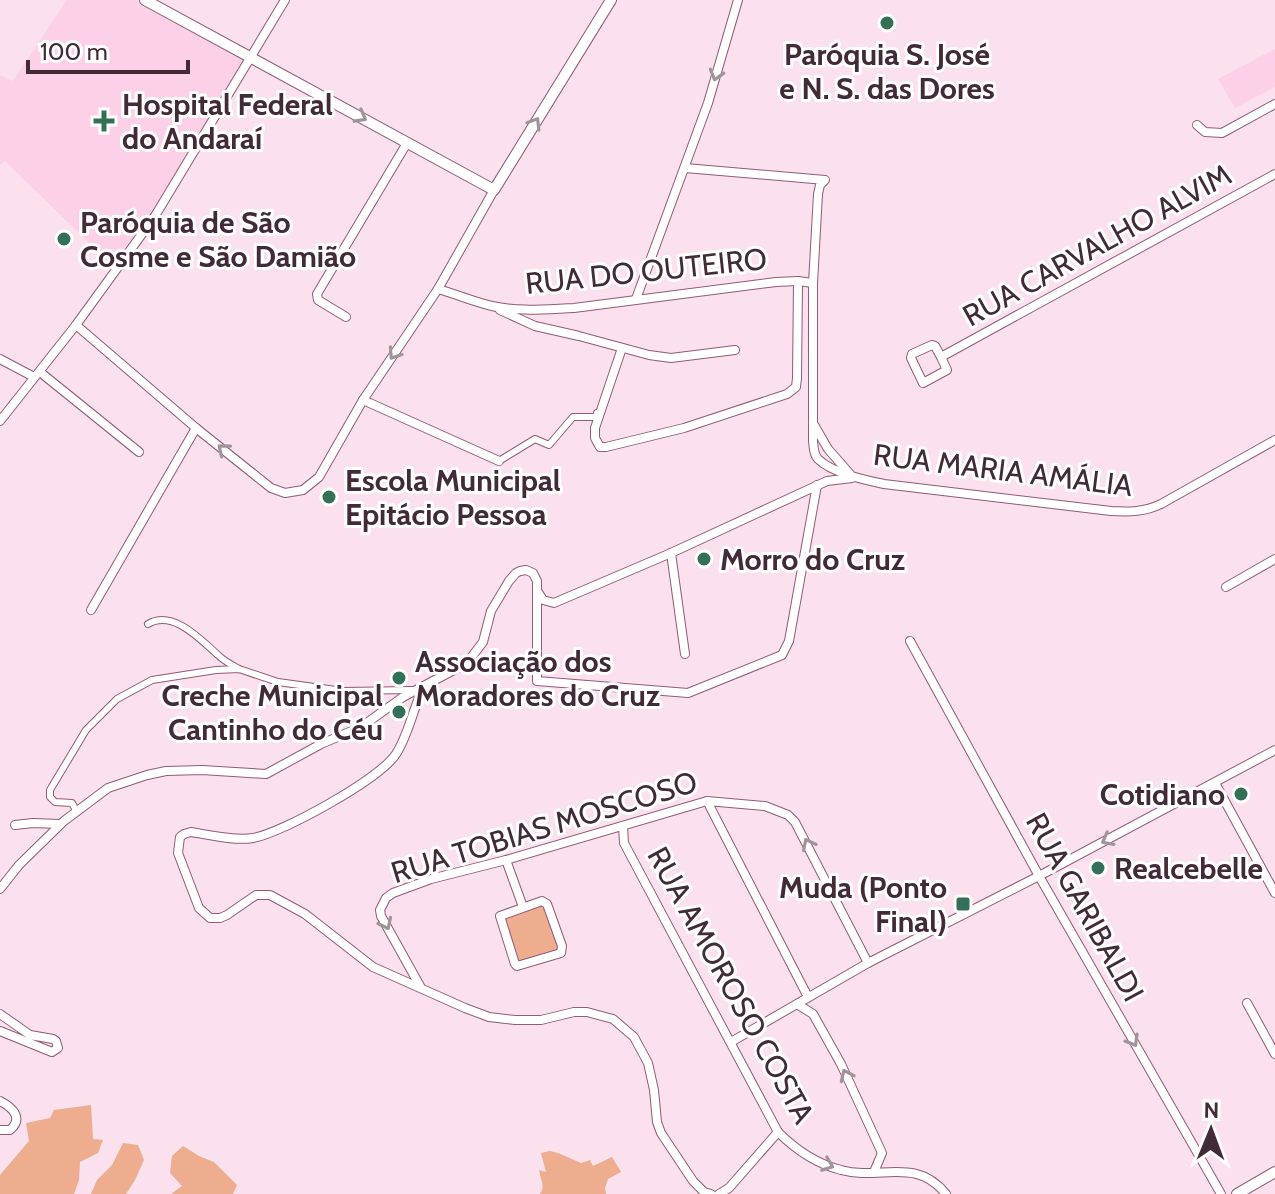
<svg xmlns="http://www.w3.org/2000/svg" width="1275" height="1194" viewBox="0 0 1275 1194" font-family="Cabin,sans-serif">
<rect width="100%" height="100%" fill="#fbe0ed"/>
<g fill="#fcd0e6">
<path d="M67 0H136L245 59 153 213 111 264 5 161 0 165V75L13 81Z"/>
<path d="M1275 49V87L1235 108 1218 79Z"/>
</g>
<g fill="#edad8e">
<path d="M542 902 560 950 518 965 502 915Z"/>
<path d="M91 1105 93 1139 103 1140 98 1153 80 1162 79 1180 74 1194H0V1175L29 1141 26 1123 50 1118 54 1110Z"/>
<path d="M123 1143 138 1145 144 1160 135 1180 126 1194H91L97 1180 112 1165Z"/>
<path d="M183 1146 199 1156 214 1162 237 1185 233 1194H171L182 1186 170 1173 172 1156Z"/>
<path d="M550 1151 558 1153 581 1163 590 1160 593 1166 612 1157 621 1172 608 1179 605 1188 606 1194H540C546 1186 540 1179 539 1170L546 1172 541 1153Z"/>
</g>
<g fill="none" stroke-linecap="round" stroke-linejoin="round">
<defs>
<g id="pedestrian">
<path d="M499 461 535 439 549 445 573 417H596L597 413"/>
<path d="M148 624C173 609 201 640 218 655 224 661 232 665 239 669"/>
<path d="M77 812 72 803 55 802 50 797V790L86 730 117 699 152 680 216 670 239 669 278 682 343 691 413 690"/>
</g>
<g id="minor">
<path d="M1197 125 1205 132 1222 133 1275 104"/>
<path d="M685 168 825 180 820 185 818 194 813 283V441C814 447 813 454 818 459 832 473 865 480 884 484L1111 511C1130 512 1144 512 1161 504L1275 440"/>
<path d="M438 289C456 294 474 302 492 306 519 312 547 309 574 308L776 282 798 281 813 283"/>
<path d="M636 299 708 103 738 0"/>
<path d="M500 310 535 326 579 336 649 355 671 358 735 350"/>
<path d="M346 317 318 300 317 294 407 143"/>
<path d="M76 325 196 428 271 488 285 493 303 490 319 477 363 400 438 289 494 190"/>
<path d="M622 348 595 428V438L600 447H606L684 428 787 394 796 387 797 378 798 281"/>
<path d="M941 357 947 370 923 383 911 358 912 354 932 345 935 346 941 357 1275 174"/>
<path d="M0 359 34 377"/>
<path d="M40 372 139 452"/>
<path d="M363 400 499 461"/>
<path d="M0 421 76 325 155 216 285 0"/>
<path d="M813 423 828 449 850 474"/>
<path d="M671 553 685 654"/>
<path d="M1226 587 1275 559"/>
<path d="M538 592 543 600 554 603 671 553 827 481 852 478"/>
<path d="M91 610 196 428"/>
<path d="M910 641 1039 876 1221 1194"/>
<path d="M424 686C413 708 409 734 396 754 380 779 282 833 253 838 236 841 209 835 191 832L184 834 180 837 178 853 199 908 210 918H220L227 915 256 895H270L305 914 373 967 465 1008 489 1017 515 1020H541L574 1012H587L613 1019 634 1037 648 1063 654 1090 657 1122 661 1133 693 1181 704 1192 711 1194"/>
<path d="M1215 783 1275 893"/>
<path d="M707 801 808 997"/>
<path d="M15 825 33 823 60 824"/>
<path d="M623 826 624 843 778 1132C796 1150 817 1164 841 1170 880 1181 915 1156 946 1194"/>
<path d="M506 860 523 907"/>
<path d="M0 889 19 865 64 821 108 788 147 775 166 771 202 770 266 774 321 744 361 727 403 697 467 663 483 642 491 611 509 581 516 573 520 571 526 570 533 573 537 581V681L688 693 782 655 789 641 817 485"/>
<path d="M542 901 547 904 562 946 561 953 517 966 515 964 500 916Z"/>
<path d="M420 986 381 916 380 910 386 898 393 893 431 879 506 860 707 801 765 806 788 815 795 822 868 963"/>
<path d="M1247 1003 1275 1054"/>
<path d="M797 1004 813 1014 841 1064 882 1153 874 1172"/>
<path d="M0 1014 30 1035 53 1039 56 1041 58 1048 52 1052 0 1031"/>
<path d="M731 1042 868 963 1039 876 1275 750"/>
<path d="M0 1101C12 1107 24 1118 10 1130H0"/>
<path d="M719 1194 729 1188 778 1132"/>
</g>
<g id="tertiary">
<path d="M145 0 494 190 611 0"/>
<path d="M1237 1194 1275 1172"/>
</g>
</defs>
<use href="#pedestrian" stroke="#925978" stroke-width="8"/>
<use href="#minor" stroke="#925978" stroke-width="10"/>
<use href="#tertiary" stroke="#925978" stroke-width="12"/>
<use href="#pedestrian" stroke="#fff" stroke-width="6"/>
<use href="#minor" stroke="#fff" stroke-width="8"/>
<use href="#tertiary" stroke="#fff" stroke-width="10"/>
</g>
<defs><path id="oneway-chevron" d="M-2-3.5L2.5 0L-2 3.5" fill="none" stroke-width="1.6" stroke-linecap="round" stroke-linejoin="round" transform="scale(2)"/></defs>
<g stroke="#a0949b">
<use href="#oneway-chevron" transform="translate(716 75) rotate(106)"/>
<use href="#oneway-chevron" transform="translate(361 117) rotate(29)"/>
<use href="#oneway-chevron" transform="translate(535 123) rotate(-58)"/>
<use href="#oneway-chevron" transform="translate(394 354) rotate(124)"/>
<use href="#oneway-chevron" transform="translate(223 449) rotate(-141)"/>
<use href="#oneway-chevron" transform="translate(1107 840) rotate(152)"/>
<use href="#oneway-chevron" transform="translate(808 844) rotate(-117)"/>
<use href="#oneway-chevron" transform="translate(386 924) rotate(64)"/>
<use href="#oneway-chevron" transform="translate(1133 1041) rotate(60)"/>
<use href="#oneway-chevron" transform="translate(846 1075) rotate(-115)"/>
<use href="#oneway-chevron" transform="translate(828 1165) rotate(21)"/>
</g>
<g fill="#346f58" stroke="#fff" stroke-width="3">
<circle cx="887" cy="23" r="8"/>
<path d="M100 109h8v8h8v8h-8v8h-8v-8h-8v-8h8z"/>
<circle cx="64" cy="239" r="8"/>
<circle cx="329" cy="497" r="8"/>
<circle cx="704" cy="559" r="8"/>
<circle cx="399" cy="678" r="8"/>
<circle cx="399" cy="712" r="8"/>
<circle cx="1241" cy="794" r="8"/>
<circle cx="1098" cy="868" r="8"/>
<rect x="955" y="896" width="16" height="16" rx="4"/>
</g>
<g text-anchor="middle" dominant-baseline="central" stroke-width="6" stroke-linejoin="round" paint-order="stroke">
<g font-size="30" font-weight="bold" fill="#422a37" stroke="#fff" text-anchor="start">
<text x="887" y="54" text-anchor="middle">Paróquia S. José<tspan x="887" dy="34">e N. S. das Dores</tspan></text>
<text x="122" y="104">Hospital Federal<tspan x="122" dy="34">do Andaraí</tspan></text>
<text x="80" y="222">Paróquia de São<tspan x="80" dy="34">Cosme e São Damião</tspan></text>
<text x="345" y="480">Escola Municipal<tspan x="345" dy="34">Epitácio Pessoa</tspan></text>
<text x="720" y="559">Morro do Cruz</text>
<text x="415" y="661">Associação dos<tspan x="415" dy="34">Moradores do Cruz</tspan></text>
<text x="383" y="695" text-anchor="end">Creche Municipal<tspan x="383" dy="34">Cantinho do Céu</tspan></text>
<text x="1225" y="794" text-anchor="end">Cotidiano</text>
<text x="1114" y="868">Realcebelle</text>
<text x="947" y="887" text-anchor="end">Muda (Ponto<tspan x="947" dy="34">Final)</tspan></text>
</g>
<g font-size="30" fill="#422a37" stroke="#fff">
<text transform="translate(1097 245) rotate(-29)">RUA CARVALHO ALVIM</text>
<text transform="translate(646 271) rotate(-6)">RUA DO OUTEIRO</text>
<text transform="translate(1003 470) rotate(7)">RUA MARIA AMÁLIA</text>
<text transform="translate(544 827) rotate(-17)">RUA TOBIAS MOSCOSO</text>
<text transform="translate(1085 907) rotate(61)">RUA GARIBALDI</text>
<text transform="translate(731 985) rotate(61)">RUA AMOROSO COSTA</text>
</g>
</g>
<g transform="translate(1211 1130) rotate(1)" stroke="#ffffff" stroke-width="6" paint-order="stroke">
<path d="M0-6L14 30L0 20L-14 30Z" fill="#422a37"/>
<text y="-12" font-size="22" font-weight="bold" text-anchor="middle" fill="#422a37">N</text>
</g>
<path d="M28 60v12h160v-12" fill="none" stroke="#422a37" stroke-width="4"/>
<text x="40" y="60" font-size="24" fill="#422a37" stroke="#ffffff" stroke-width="6" paint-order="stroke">100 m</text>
</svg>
